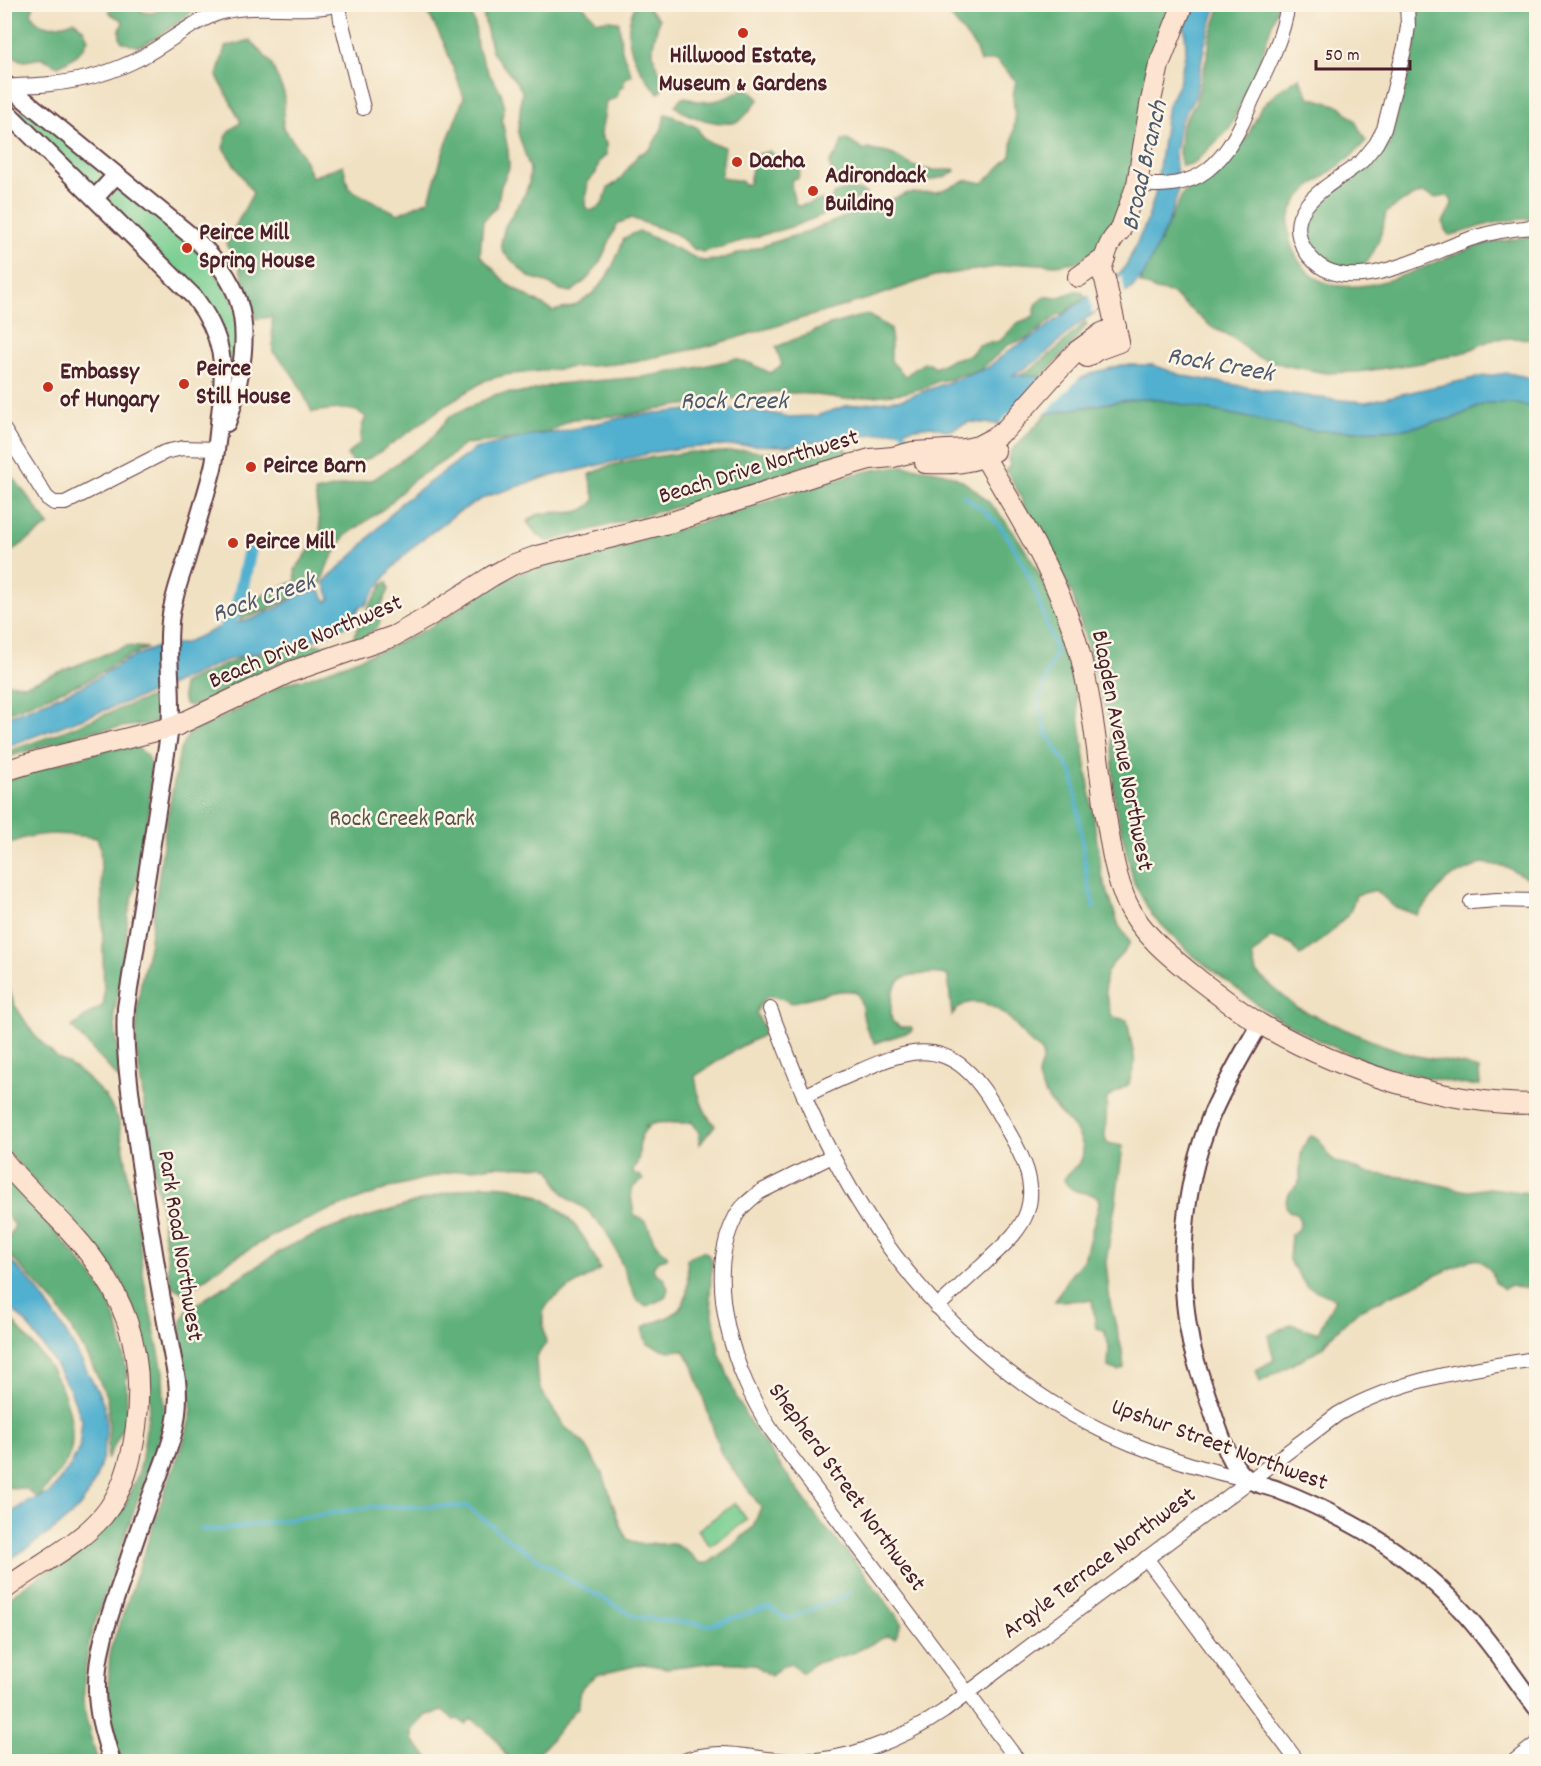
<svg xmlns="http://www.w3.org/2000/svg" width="1541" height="1766" viewBox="0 0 1541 1766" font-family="Dekko,sans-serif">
<rect width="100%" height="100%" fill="#fcf5e5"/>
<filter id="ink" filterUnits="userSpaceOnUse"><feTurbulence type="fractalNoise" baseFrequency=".0167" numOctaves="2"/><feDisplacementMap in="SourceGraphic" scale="12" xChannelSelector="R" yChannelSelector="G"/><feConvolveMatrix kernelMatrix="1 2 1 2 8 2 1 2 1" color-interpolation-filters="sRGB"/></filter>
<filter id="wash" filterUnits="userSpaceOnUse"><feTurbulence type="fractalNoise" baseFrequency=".008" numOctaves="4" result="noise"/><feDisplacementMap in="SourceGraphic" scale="24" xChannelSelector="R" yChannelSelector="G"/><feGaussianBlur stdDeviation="1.35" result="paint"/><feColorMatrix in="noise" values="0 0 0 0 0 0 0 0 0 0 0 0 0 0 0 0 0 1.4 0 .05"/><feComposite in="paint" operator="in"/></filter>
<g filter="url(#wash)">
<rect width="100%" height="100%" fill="#f1e1c3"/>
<g fill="#77cd91" stroke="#60765e" stroke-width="1.5">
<path d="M25 109 102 172C102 179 100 185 93 186L18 113Z"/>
<path d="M116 190 127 191 204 256 232 299 239 325 236 373 228 382 217 330 109 209 108 198Z"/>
<path d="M735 1503 747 1520 710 1546 698 1530Z"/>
</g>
<g fill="#61b07b" stroke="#566853" stroke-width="1.5">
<path d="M5 4 34 5 31 14C41 32 58 25 75 21L83 29 88 39C84 51 70 61 58 66L42 58 25 61 20 60 5 51Z"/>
<path d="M636 4 645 5 659 19C657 30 652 43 653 54 656 69 664 73 661 92L658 93C636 69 618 36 636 4Z"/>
<path d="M111 5H140L141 11C150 15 156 12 164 8L166 5H196L197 6C189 16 151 43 139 46 133 47 126 43 121 41 118 33 120 29 123 22L122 20 112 15 109 11Z"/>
<path d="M424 5H468L475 25 477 47 489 74 501 92 504 104 502 120 508 150 509 168 501 186 497 206 483 221 480 255 508 285 553 311C560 309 569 308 575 305 604 291 614 266 624 238L639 231 702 261 718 260 806 232 908 193 937 192 968 180 983 183 1011 156 1015 119 1013 95 1016 81 996 60 980 62 975 47 947 12 944 5H1173L1162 29 1150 68 1130 179 1120 211 1103 242 1081 261 1056 265 1023 263 934 276 874 297 705 347 625 363 567 368 505 375 486 380 448 403 412 430 372 457 355 464 347 455 360 443 362 426 366 417C352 404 330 410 312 412 301 388 293 370 273 352L272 317 256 319 239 266 226 244 253 193 223 148 228 132 241 122 217 76 225 47 250 40 271 63 284 93 283 127 301 153 312 177 343 165 349 189 398 214 429 200 444 150 464 97 444 43Z"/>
<path d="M481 5H582L597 21 611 20 619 22 622 51 632 75 624 79V86L619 89C618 99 615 99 606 101 605 107 605 114 603 121 602 130 598 136 606 143V155L599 162 596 173 588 182 585 204 586 208 591 211 602 205 608 188 619 181 638 155 650 149 662 129 665 114 672 116 698 128C702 143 712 143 725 147L721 176 723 178 741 181 745 185 749 184 755 155 770 151 784 163 798 167 800 170 798 178 792 179C790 187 793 197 796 205L799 206 822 200H832L833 194C842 189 858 188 867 194L835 210 794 226 703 252 694 249 676 234 631 218 617 224C604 253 599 274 571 292L561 290 543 281 529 277 503 252 501 243 505 226 525 194 529 183 530 169 518 133 522 91 517 83 492 52Z"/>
<path d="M1221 5H1278L1260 61 1230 128 1194 163 1182 166 1179 153 1182 125 1196 102 1209 48 1210 38Z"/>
<path d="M1417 5H1536V218C1518 219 1500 221 1482 226 1471 229 1461 234 1449 235L1445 230 1443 222 1452 205 1451 199 1447 196 1436 198 1426 194 1421 193 1403 201 1386 213C1382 233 1377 250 1364 266 1358 267 1351 268 1345 268 1340 267 1335 265 1331 263 1307 253 1305 227 1316 206L1374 162 1389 144 1409 73 1415 46 1419 11Z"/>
<path d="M1299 77 1309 97 1340 106 1355 121 1366 141C1361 146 1356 152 1350 157 1334 172 1306 185 1295 204 1286 218 1287 238 1294 252 1328 324 1423 264 1474 247 1494 241 1516 239 1536 236V339L1515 338 1493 339 1465 352 1421 363 1358 372 1326 373 1288 366 1257 357 1232 337 1213 328 1171 293 1156 290 1140 283 1183 193 1233 157 1247 137 1261 108 1277 92Z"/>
<path d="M744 88 750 91 759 99C753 105 746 117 739 121 724 128 686 117 675 106L680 99 685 97C703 107 728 100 744 88Z"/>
<path d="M846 139 863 150 868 149C875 152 883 151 891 154 899 157 907 164 916 167 926 171 943 171 954 169L955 171 947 176 923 182 893 179 877 184C861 177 852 174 834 178L830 167V162L838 152 842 141Z"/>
<path d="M1076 291 1082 292 1086 299C1078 303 1070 305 1065 314H1059L1028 338 1008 345 979 371 957 376 951 379 938 381 926 387 904 393 845 399 809 394 774 392 739 398 675 406 628 415 572 419 549 432 516 439 465 444 444 461 413 480 386 507 344 537 327 566 320 587 308 588 274 607 240 620 243 604 296 581 295 570 321 534 315 492 374 479 429 441 450 416 497 394 527 392 557 384 642 377 695 368 735 359 752 364 770 373 782 365 776 347 827 326 867 314 891 329V361L905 376 924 363H930L935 368 950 360 970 355 979 345 1000 341 1018 323 1034 316 1036 305 1044 296 1056 298Z"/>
<path d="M1085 322 1087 324 1086 326C1078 337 1048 375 1036 378 1031 379 1023 377 1017 377L1033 368 1060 346Z"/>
<path d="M1150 398 1315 431H1346L1404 429 1454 418 1486 403H1515L1536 409V879L1527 878 1507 867 1483 863 1447 879 1417 915 1393 906 1376 890 1356 895 1350 912 1330 933 1300 956 1290 943 1271 937 1252 956 1256 973 1296 1007 1330 1023 1372 1041 1412 1055 1466 1065 1479 1070 1480 1085H1467L1424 1077 1373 1064 1316 1039 1269 1013 1191 954 1152 915 1134 883 1115 805 1111 729 1072 593 1028 519 1020 495 1006 470 1010 466 1008 459 1011 451 1047 414 1120 401Z"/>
<path d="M832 447H845L848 453 812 463 749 487 547 542 536 533 527 522C530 520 532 517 535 516 557 506 578 522 595 500L589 475 609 466 633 460 691 452 710 453 744 450 764 452H793Z"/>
<path d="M903 466C918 468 934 469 948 474 967 481 983 496 996 510 1031 550 1053 597 1069 648L1102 876 1119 926 1130 942C1127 950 1121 955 1115 961 1098 978 1106 993 1111 1014L1114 1017 1127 1020 1135 1062 1129 1084 1107 1098 1105 1138 1107 1143 1123 1146 1116 1200 1106 1262 1110 1303 1122 1350 1124 1368 1118 1371 1108 1367 1109 1346 1104 1330 1096 1328 1092 1300 1055 1301 1066 1281 1084 1259 1099 1204 1098 1197C1084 1190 1073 1196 1064 1180 1069 1168 1084 1166 1083 1150 1082 1128 1058 1116 1047 1097 1044 1092 1038 1083 1038 1076 1038 1069 1045 1061 1042 1054 1040 1049 1033 1045 1029 1041 1022 1035 1018 1026 1011 1020 999 1008 977 996 961 1006 957 1008 954 1012 952 1016L948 977 946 975C938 973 931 973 923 974 918 975 912 975 908 976 889 982 890 1006 892 1021L900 1027H911L912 1029V1031L875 1043C872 1038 868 1032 866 1027 862 1017 863 1004 858 995 852 983 803 1000 791 1003 774 993 764 992 756 1013L763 1026V1035L736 1049 695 1076C697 1092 703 1114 715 1125L700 1144 699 1132 692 1122C676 1126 661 1118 645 1127L648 1128C636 1137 641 1148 638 1161 637 1162 634 1168 633 1170L634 1174 640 1176 643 1180 633 1187 631 1195 634 1215C652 1225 646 1223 653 1239 655 1245 662 1250 667 1255V1258L657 1261 653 1268 655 1273 664 1278 668 1289 665 1298 647 1306 637 1301 615 1248 605 1230 587 1210 571 1200 564 1194 558 1186 551 1170 544 1166 529 1167 493 1166 450 1172 392 1187 322 1213 279 1232 229 1261 188 1291 182 1292 173 1287 168 1273V1261L163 1231 162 1211 152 1164 136 1045 137 1013 141 981 149 947 166 824 180 750 189 733 242 708 283 684 311 677 390 647 432 626 506 579 529 569 567 556 624 545 654 536 670 532C704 522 739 511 772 500 816 485 857 470 903 466Z"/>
<path d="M13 477 49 525 5 556V482Z"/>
<path d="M387 582 389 590 379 610 380 620 379 625 360 641 280 663 198 704 190 706 185 704 183 698 182 684 241 658 311 644 333 646 353 639 361 620 383 584Z"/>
<path d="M126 646 147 648 130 655 86 681 5 714V683L26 685Z"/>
<path d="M152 697 155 698 162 709 159 718 153 723 92 731 5 758V752C55 737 102 714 152 697Z"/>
<path d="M131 743 148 756 151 767 149 812 140 854 138 877 128 915 124 961 114 1014 121 1081 72 1027 92 1012 101 1007 104 1003 102 894 100 846 97 838C70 834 27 829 5 848V782L33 770Z"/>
<path d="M4 965 7 982 14 1004 34 1035 56 1057 76 1069 88 1079 105 1096 118 1118 126 1161 128 1181 138 1226 143 1276 163 1371 164 1405 161 1432 92 1631C86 1656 82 1684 85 1711 87 1728 93 1745 98 1761H5V1602L16 1592 87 1544 117 1516 126 1503 137 1477 141 1464 150 1402 145 1365 146 1355 137 1333V1316L120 1279 92 1244 54 1205 5 1148Z"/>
<path d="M1311 1136 1319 1139 1329 1156 1335 1161 1367 1173 1411 1178 1462 1190 1470 1191 1489 1188 1536 1194V1286L1524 1288 1511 1285 1504 1289 1495 1282 1492 1272 1487 1266 1479 1260 1472 1259 1359 1310 1331 1336 1322 1348 1260 1382 1256 1370 1274 1360 1268 1336 1291 1324 1318 1333 1335 1299 1306 1286 1289 1260 1291 1235 1298 1229 1300 1221 1296 1213 1289 1211 1286 1207C1286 1191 1291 1194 1299 1182 1301 1179 1300 1177 1300 1173 1301 1156 1299 1149 1311 1136Z"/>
<path d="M5 1178 67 1245 94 1278 111 1306 119 1330 126 1368 127 1420 107 1460 109 1426 107 1398 89 1358 58 1307 5 1250V1245L15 1225 5 1214Z"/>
<path d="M484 1185C494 1186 506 1185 516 1188 559 1199 584 1230 600 1269 585 1282 545 1295 543 1315 542 1324 545 1334 546 1343L536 1357 537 1376 540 1387 546 1399 565 1427 584 1443 604 1477 620 1525 627 1539 638 1544H674L686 1550 699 1563H708L732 1546 753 1527 761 1507 721 1453 692 1363 683 1350 669 1351 647 1344 643 1332 644 1327C651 1322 659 1322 666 1318 692 1307 688 1283 687 1259L692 1256 703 1251 707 1253 712 1261 710 1297 719 1352 737 1399 753 1428 823 1525 857 1564 902 1623 895 1638 887 1636 853 1653 813 1664 803 1673H801L791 1664 781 1667 771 1676 754 1664 716 1662 667 1668 644 1664 596 1675 583 1686 579 1694C580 1699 580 1703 578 1708 576 1710 573 1712 571 1715 557 1730 546 1752 526 1759 519 1761 513 1759 507 1757L495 1738 474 1720 471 1719 465 1724 458 1719 454 1720 444 1711 426 1715 412 1730V1740L432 1761H122L116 1744 108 1690 110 1650 126 1606 168 1482 183 1444 192 1411 180 1333 182 1321 187 1310 289 1246 329 1229 446 1193Z"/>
<path d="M4 1312C36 1348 71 1383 72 1434 72 1442 72 1452 67 1460 60 1473 48 1485 39 1497H36L27 1489 5 1487Z"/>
</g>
<g fill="#51b0cf" stroke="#4e687d" stroke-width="1.5">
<path d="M1177 5H1187L1193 13 1198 5H1217L1205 43 1195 97 1180 122 1175 153 1178 193 1168 223 1144 275 1131 289 1081 322 1037 361 1013 375 1079 379 1096 372 1122 365H1153L1184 376 1270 391 1328 399 1366 402 1479 377 1508 373 1536 379V409L1515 403H1486L1454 418 1404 429 1346 431H1315L1150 398 1120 401 1056 412 998 424 969 422 949 431 931 426 785 446 742 445 682 448 655 452 543 478 485 497 457 513 414 546 394 566 376 589 365 606 361 605 347 626 338 628 319 639 282 646 224 661 162 689 5 747V717L28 709 85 685 130 658 157 647 185 643 222 626 249 620 276 609 303 592 320 591 327 602 330 598 324 582 358 550 401 503 475 449 532 435 560 432 615 419 647 414 700 409H729L759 411 789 417 816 416 846 406 903 399 987 368 1010 350 1036 335 1121 272 1127 264 1147 221 1155 195 1168 105 1179 83 1186 50 1185 31Z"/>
<path d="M5 1255C13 1263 22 1272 30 1281 54 1310 73 1344 90 1377 95 1387 104 1400 105 1411 109 1442 101 1476 83 1502 67 1525 28 1546 5 1563V1523L11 1513 25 1503 50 1493 68 1469 79 1450 82 1420 71 1392 52 1359 27 1324 5 1302Z"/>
</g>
<g fill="#f1e1c3">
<path d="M1122 276 1126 296 1112 306 1091 314 1092 307 1088 292 1097 286Z"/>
<path d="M1084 373 1041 418 998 427 1002 421 1047 374 1078 376Z"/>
</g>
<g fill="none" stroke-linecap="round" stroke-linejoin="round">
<g stroke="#51b0cf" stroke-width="4">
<path d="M899 428 913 442"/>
<path d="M963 495C971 502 981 508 989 515 1023 546 1042 609 1056 652L1046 677 1038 704 1047 733 1073 775 1087 878 1094 908"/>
<path d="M201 1529 219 1530 371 1507 467 1506 507 1538 571 1581 636 1617 711 1625 768 1607 788 1619 850 1594"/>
</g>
<path stroke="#51b0cf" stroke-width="14" d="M220 640 238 605 250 549"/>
</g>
</g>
<g filter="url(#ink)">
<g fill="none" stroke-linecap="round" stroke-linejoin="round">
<defs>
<g id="minor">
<path d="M1407 4 1408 26 1405 46 1384 129 1376 144 1362 161C1336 183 1278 206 1305 250 1340 307 1428 252 1473 238 1494 231 1515 228 1536 227"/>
<path d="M339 5 341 20 363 108"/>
<path d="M4 87C20 85 35 86 50 84 82 81 114 72 142 57 169 43 192 21 222 12 258 2 302 14 341 4"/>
<path d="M1137 184C1159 186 1180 186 1200 175 1210 169 1220 159 1227 149 1238 134 1245 117 1252 100 1267 69 1283 38 1288 4"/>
<path d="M4 430 47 498 54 503H65L165 452 183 448 217 449"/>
<path d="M1471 902 1497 900 1536 901"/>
<path d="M770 1009C789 1058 807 1108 832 1155 897 1280 999 1390 1132 1444 1170 1459 1209 1471 1249 1480"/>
<path d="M804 1096C823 1087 842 1078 862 1070 896 1055 931 1040 964 1068 983 1084 996 1109 1008 1131 1022 1155 1037 1183 1027 1212 1019 1234 1000 1248 984 1264 968 1278 953 1293 937 1307"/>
<path d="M832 1156 760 1192C751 1199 740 1207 735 1218 703 1281 735 1376 772 1431L1019 1762"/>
<path d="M1146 1558 1298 1762"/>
<path d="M681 1762C720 1745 752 1760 791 1761 843 1763 902 1740 944 1711L1338 1414C1399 1379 1469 1369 1536 1359"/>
<path d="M1513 1762 1536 1744"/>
</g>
<g id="tertiary">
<path d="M4 83 195 239C238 279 251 315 240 373 237 390 233 407 227 423"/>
<path d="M4 109 194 297C224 336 226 367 220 414 218 432 217 450 213 468 205 499 195 530 186 561 180 578 174 596 171 614 165 650 174 691 170 728L126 1008C123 1055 132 1103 138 1150 149 1227 162 1304 177 1380 182 1424 167 1452 153 1491 141 1521 131 1552 121 1583 109 1617 96 1652 97 1690 97 1715 105 1738 112 1762"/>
<path d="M95 198 116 175"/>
<path d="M1260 1024C1242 1054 1225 1084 1211 1116 1183 1186 1176 1269 1191 1343 1196 1364 1203 1384 1210 1404 1218 1427 1228 1465 1248 1479 1256 1485 1269 1486 1278 1490 1302 1499 1325 1510 1348 1522 1392 1545 1431 1577 1465 1614 1491 1643 1513 1676 1536 1707"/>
</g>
<g id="secondary">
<path d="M1078 277 1105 258"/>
<path d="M1087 357 1097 350 1119 342 1105 279 1101 271C1105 257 1108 241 1120 231L1137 184 1150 105 1159 65 1183 4"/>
<path d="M978 446C1017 513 1062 582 1081 658 1093 708 1098 759 1105 810 1110 841 1114 874 1127 903 1143 936 1172 958 1199 980 1219 995 1240 1012 1262 1025 1344 1072 1441 1104 1536 1104"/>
<path d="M925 463C950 464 973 464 995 451"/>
<path d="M4 771 37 761 176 726 290 672 394 636 426 618 492 576 512 565 534 557 672 522 825 472 870 459 893 457 913 452 965 449 978 446 995 437 1006 429 1054 375 1077 351 1102 333 1116 327"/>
<path d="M4 1161C24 1186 49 1208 70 1231 124 1290 146 1347 136 1427 132 1459 124 1491 103 1516 76 1547 36 1565 4 1590"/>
</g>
</defs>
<use href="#minor" stroke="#633c42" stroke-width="16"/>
<use href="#tertiary" stroke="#633c42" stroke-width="20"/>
<use href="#secondary" stroke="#633c42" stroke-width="22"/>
<use href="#minor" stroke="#fff" stroke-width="14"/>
<use href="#tertiary" stroke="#fff" stroke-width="16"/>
<use href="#secondary" stroke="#fde4d1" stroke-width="20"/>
</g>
</g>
<g fill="#c8321e" stroke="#fcf5e5" stroke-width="2">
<circle cx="743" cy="33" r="6"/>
<circle cx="737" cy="162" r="6"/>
<circle cx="813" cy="191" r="6"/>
<circle cx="187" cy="248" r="6"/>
<circle cx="184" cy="384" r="6"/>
<circle cx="48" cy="387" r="6"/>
<circle cx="251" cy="467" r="6"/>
<circle cx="233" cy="543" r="6"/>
</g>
<g text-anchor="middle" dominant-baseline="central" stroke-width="5" stroke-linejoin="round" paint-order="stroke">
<g font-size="24" font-weight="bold" fill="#4a1f2b" stroke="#fcf5e5" text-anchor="start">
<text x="743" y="57" text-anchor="middle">Hillwood Estate,<tspan x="743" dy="28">Museum &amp; Gardens</tspan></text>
<text x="749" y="162">Dacha</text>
<text x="825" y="177">Adirondack<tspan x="825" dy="28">Building</tspan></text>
<text x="199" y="234">Peirce Mill<tspan x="199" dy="28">Spring House</tspan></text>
<text x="196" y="370">Peirce<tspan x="196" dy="28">Still House</tspan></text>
<text x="60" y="373">Embassy<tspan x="60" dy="28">of Hungary</tspan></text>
<text x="263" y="467">Peirce Barn</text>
<text x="245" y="543">Peirce Mill</text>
</g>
<g font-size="24" fill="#4a1f2b" stroke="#fcf5e5">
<text transform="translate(759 468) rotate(-17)">Beach Drive Northwest</text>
<text transform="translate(306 643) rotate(-23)">Beach Drive Northwest</text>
<text transform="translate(1121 751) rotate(79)">Blagden Avenue Northwest</text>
<text transform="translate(179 1246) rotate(81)">Park Road Northwest</text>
<text transform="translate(1219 1446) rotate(20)">Upshur Street Northwest</text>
<text transform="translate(846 1488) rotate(54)">Shepherd Street Northwest</text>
<text transform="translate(1100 1564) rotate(-37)">Argyle Terrace Northwest</text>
</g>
<g font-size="24" fill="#58534a" stroke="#fcf5e5">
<text x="402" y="820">Rock Creek Park</text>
</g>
<g font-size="26" font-style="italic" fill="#4d596d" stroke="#fcf5e5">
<text transform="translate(1146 166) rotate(-77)">Broad Branch</text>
<text transform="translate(1220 366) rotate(10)">Rock Creek</text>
<text x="734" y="402">Rock Creek</text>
<text transform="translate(264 599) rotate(-19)">Rock Creek</text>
</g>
</g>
<rect width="1541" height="1766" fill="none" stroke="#fcf5e5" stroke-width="24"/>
<path d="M1316 60v9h94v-9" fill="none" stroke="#4a1f2b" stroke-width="3"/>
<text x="1325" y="60" font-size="18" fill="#4a1f2b" stroke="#fcf5e5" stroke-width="4.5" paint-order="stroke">50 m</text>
</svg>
